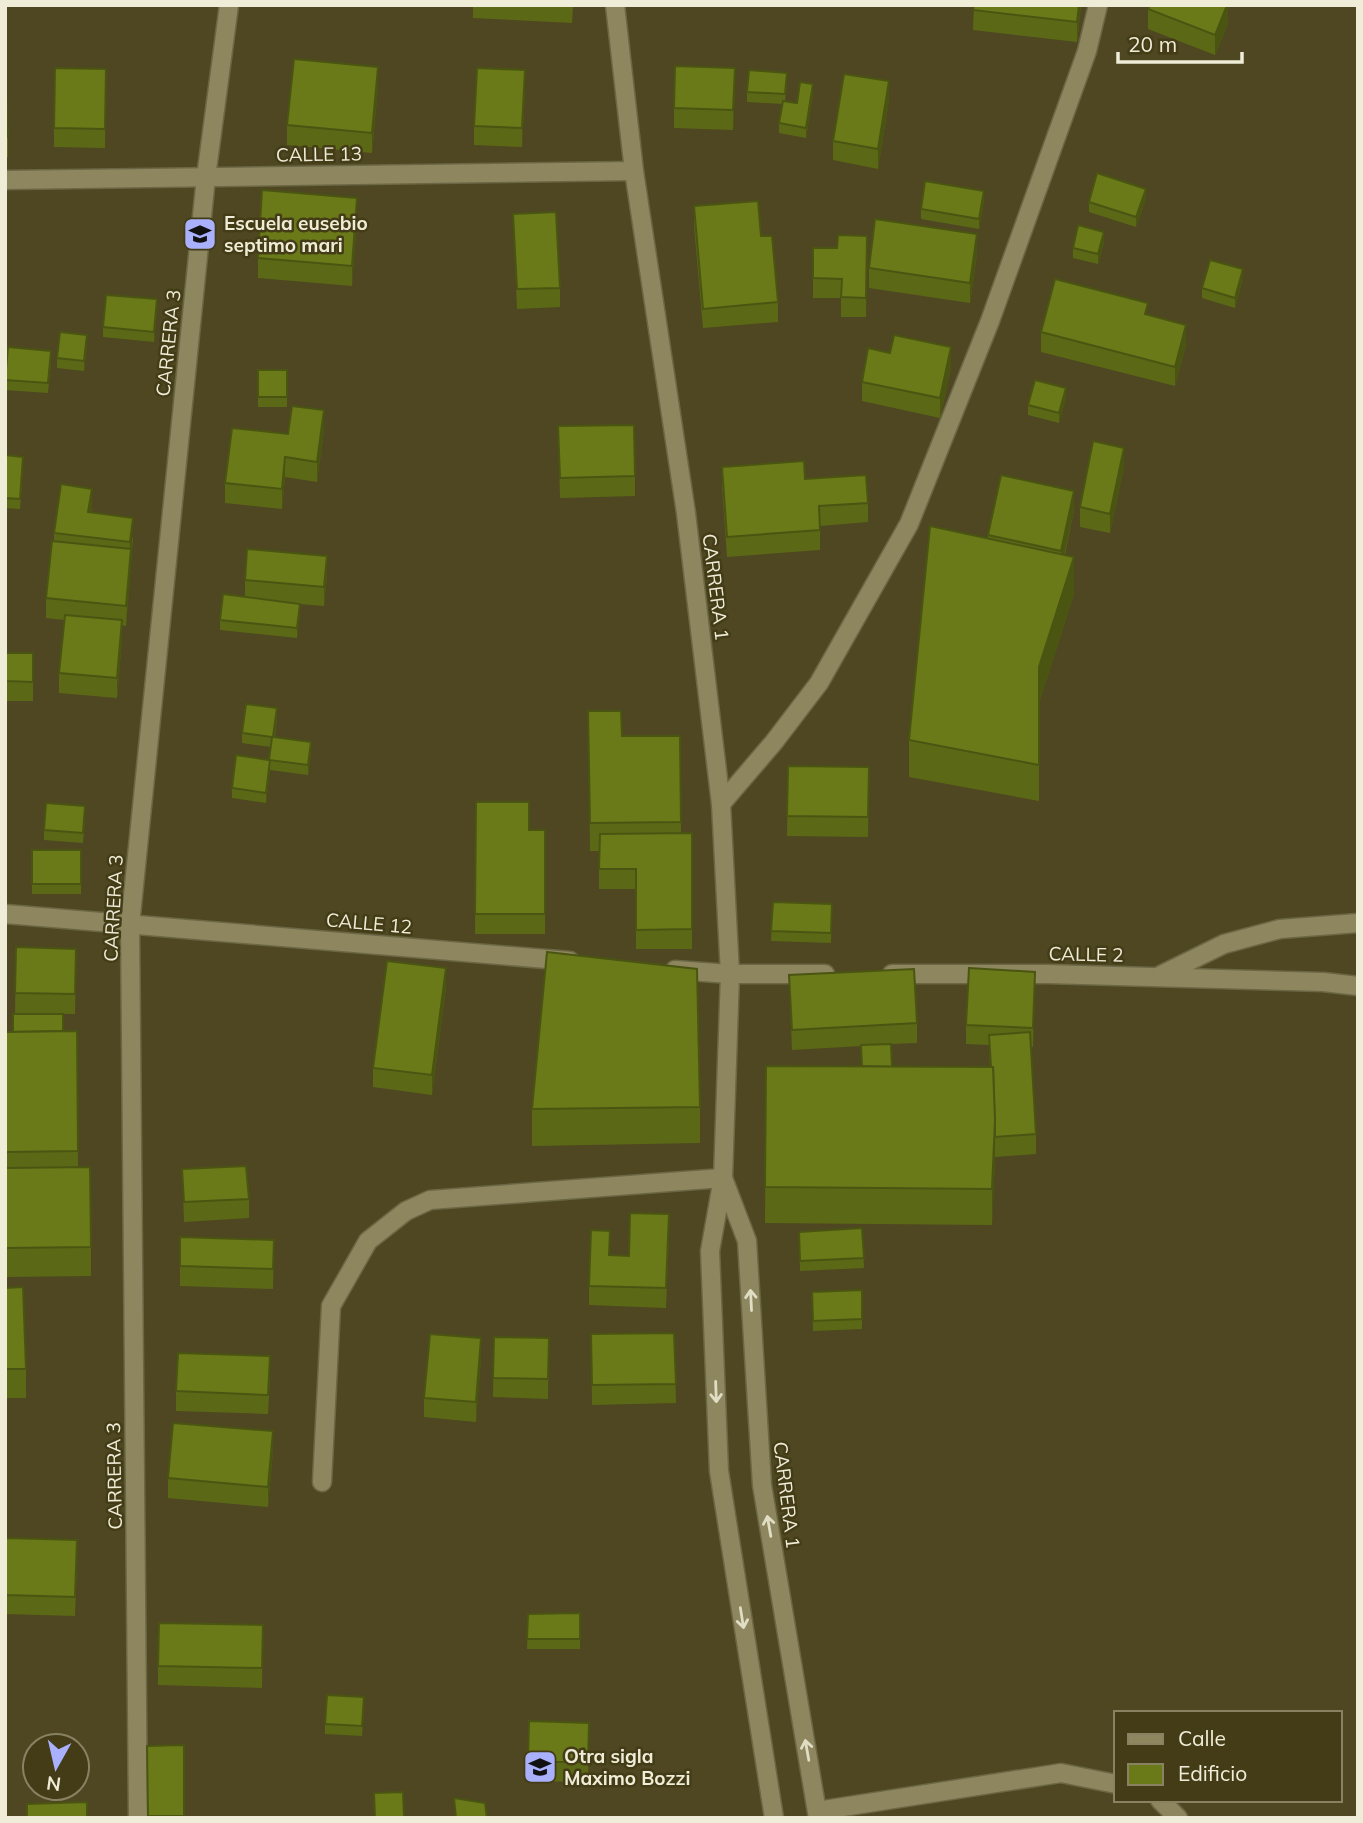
<svg xmlns="http://www.w3.org/2000/svg" width="1363" height="1823" viewBox="0 0 1363 1823" font-family="Mulish,sans-serif">
<rect width="100%" height="100%" fill="#4e4721"/>
<g fill="none" stroke-linecap="round" stroke-linejoin="round">
<defs>
<g id="minor">
<path d="M615 5 634 171 686 513 721 804 730 974 723 1178 710 1251 719 1471 774 1818"/>
<path d="M5 180 634 171"/>
<path d="M721 804 774 742 819 683 909 524 990 321 1087 51 1098 5"/>
<path d="M5 914 570 961"/>
<path d="M675 970 730 974H825"/>
<path d="M892 974H1047L1323 982 1358 986"/>
<path d="M1161 975 1224 944 1280 929 1358 923"/>
<path d="M723 1178 747 1241 762 1485 818 1818"/>
<path d="M322 1482 331 1306 368 1241 406 1211 430 1200 723 1178"/>
<path d="M1160 1800 1178 1818"/>
<path d="M817 1811 1061 1773 1116 1784"/>
<path d="M138 1818 130 925 206 177 229 5"/>
</g>
</defs>
<use href="#minor" stroke="#6b6644" stroke-width="21"/>
<use href="#minor" stroke="#8d865e" stroke-width="18"/>
</g>
<g fill="#5b6916">
<path d="M473 5H573L572 23 473 18Z"/>
<path d="M974 5H1081L1077 42 973 30Z"/>
<path d="M1148 9 1228 24 1215 55 1148 29Z"/>
<path d="M5 68 8 137V157H5Z"/>
<path d="M106 69 105 148 54 147V128Z"/>
<path d="M787 83 785 101 797 103 813 94 806 138 779 133V123L783 104 747 102V92Z"/>
<path d="M378 87 372 153 287 145V125Z"/>
<path d="M735 88 733 130 674 128V108Z"/>
<path d="M525 90 522 147 474 145V126Z"/>
<path d="M889 100 878 169 833 160V141Z"/>
<path d="M1146 199 1136 227 1089 212V202Z"/>
<path d="M984 201 979 229 921 219V209Z"/>
<path d="M694 206 761 236 778 302V322L703 328 694 226Z"/>
<path d="M513 214 560 288V307L517 309Z"/>
<path d="M357 218 352 286 258 278V258Z"/>
<path d="M867 236 866 317H841V298H813V248H837Z"/>
<path d="M1104 242 1098 264 1073 258V248Z"/>
<path d="M977 254 970 303 869 288V268Z"/>
<path d="M1243 279 1235 308 1202 298V288Z"/>
<path d="M157 309 154 342 103 337V327Z"/>
<path d="M1041 332 1186 345 1175 386 1041 352Z"/>
<path d="M87 345 84 371 57 368V358Z"/>
<path d="M890 353 951 367 940 418 862 401V382Z"/>
<path d="M51 361 48 393 5 390V379Z"/>
<path d="M258 370 287 397V407H258Z"/>
<path d="M1066 398 1059 423 1028 415V405Z"/>
<path d="M558 426 635 476V496L560 498Z"/>
<path d="M324 430 317 482 285 477 282 509 225 503V483L288 434Z"/>
<path d="M5 455 23 467 20 509 5 508Z"/>
<path d="M722 467 805 479 868 503V522L820 526V550L727 557 722 486Z"/>
<path d="M1124 467 1110 533 1080 527V507Z"/>
<path d="M92 508 91 513 133 538 126 626 122 625V640L117 698 59 693V673L64 620 46 618V598L54 542V533Z"/>
<path d="M1074 510 1065 555 1074 594 1039 703V801L909 777V740L988 538V535Z"/>
<path d="M327 575 324 606 300 604V614L297 638 220 630V620L245 597V580Z"/>
<rect x="5" y="653" width="28" height="48"/>
<path d="M588 711 622 736H680L681 833H692V949H636V889H599V851H590Z"/>
<path d="M277 718 275 737 311 752 308 775 270 770 266 803 232 798V788L269 760 271 747 242 743V733Z"/>
<path d="M788 766 869 767 868 837 787 836Z"/>
<path d="M476 802 529 830H545V934H475Z"/>
<path d="M85 816 83 843 44 840V830Z"/>
<rect x="32" y="850" width="49" height="44"/>
<path d="M773 902 832 904 831 943 771 941Z"/>
<path d="M16 947 76 949 75 1014 15 1013Z"/>
<path d="M789 975 917 1023V1043L891 1044 892 1067H990L989 1045 966 1044V1025L1035 992 1033 1047H1031L1036 1134V1154L995 1157 992 1225 765 1223 766 1066H862L861 1046 792 1050Z"/>
<path d="M446 988 432 1095 373 1087V1068Z"/>
<path d="M77 1031 78 1167 91 1247V1276L5 1277V1032Z"/>
<path d="M700 1107V1143L532 1146V1109Z"/>
<path d="M182 1169 249 1199V1218L184 1222Z"/>
<path d="M862 1228 864 1268 800 1271 799 1232Z"/>
<path d="M669 1234 666 1308 589 1305V1286L610 1255 629 1256Z"/>
<path d="M180 1237 274 1240 273 1289 180 1286Z"/>
<path d="M5 1288 26 1369V1398H5Z"/>
<path d="M862 1290V1329L813 1331 812 1292Z"/>
<path d="M674 1333 676 1403 592 1405 591 1334Z"/>
<path d="M494 1337 549 1338 548 1399 493 1397Z"/>
<path d="M481 1358 476 1422 424 1417V1398Z"/>
<path d="M270 1376 268 1414 176 1411V1391Z"/>
<path d="M273 1451 268 1507 168 1498V1478Z"/>
<path d="M5 1538 77 1560 75 1616 5 1614Z"/>
<path d="M580 1613V1649H527L528 1614Z"/>
<path d="M263 1625 262 1688 158 1685V1666Z"/>
<path d="M364 1708 362 1736 325 1734V1724Z"/>
<path d="M529 1721 589 1723 588 1782 528 1781Z"/>
<path d="M184 1745V1818H147V1746Z"/>
</g>
<g fill="#4a5512">
<path d="M1079 5H1081L1077 42V22Z"/>
<path d="M1228 5V24L1215 55V35Z"/>
<path d="M378 67V87L372 153V133Z"/>
<path d="M735 68V88L733 130V110Z"/>
<path d="M525 70V90L522 147V128Z"/>
<path d="M889 81V100L878 169V149Z"/>
<path d="M813 84V94L806 138V128Z"/>
<path d="M1146 189V199L1136 227V217Z"/>
<path d="M984 191V201L979 229V219Z"/>
<path d="M357 198V218L352 286V266Z"/>
<path d="M1104 232V242L1098 264V254Z"/>
<path d="M977 234V254L970 303V283Z"/>
<path d="M1243 269V279L1235 308V298Z"/>
<path d="M157 299V309L154 342V332Z"/>
<path d="M1186 325V345L1175 386V367Z"/>
<path d="M87 335V345L84 371V361Z"/>
<path d="M951 347V367L940 418V398Z"/>
<path d="M1066 388V398L1059 423V413Z"/>
<path d="M324 410V430L317 482V462Z"/>
<path d="M1124 448V467L1110 533V514Z"/>
<path d="M285 457V477L282 509V489Z"/>
<path d="M92 489V508L88 532V512Z"/>
<path d="M1074 491V510L1061 570V551Z"/>
<path d="M133 518 131 569 126 626 130 542Z"/>
<path d="M327 556V575L324 606V587Z"/>
<path d="M1074 557V594L1039 703V801V667Z"/>
<path d="M300 604V614L297 638V628Z"/>
<path d="M122 620V640L117 698V678Z"/>
<path d="M277 708V718L273 747V737Z"/>
<path d="M311 742V752L308 775V765Z"/>
<path d="M270 760V770L266 803V793Z"/>
<path d="M446 968V988L432 1095V1075Z"/>
<path d="M1035 972V992L1033 1047V1028Z"/>
<path d="M995 1120V1157L992 1225V1189Z"/>
<path d="M481 1338V1358L476 1422V1402Z"/>
<path d="M273 1431V1451L268 1507V1487Z"/>
</g>
<g fill="#6a7a19" stroke="#4a5512" stroke-width="2">
<path d="M974 5H1079L1077 22 973 10Z"/>
<path d="M1150 5H1227L1215 35 1148 9Z"/>
<path d="M294 59 378 67 372 133 287 125Z"/>
<path d="M675 66 735 68 733 110 674 108Z"/>
<path d="M5 68 8 137H5Z"/>
<path d="M55 68 106 69 105 129 54 128Z"/>
<path d="M477 68 525 70 522 128 474 126Z"/>
<path d="M749 70 787 73 785 94 747 92Z"/>
<path d="M844 74 889 81 878 149 833 141Z"/>
<path d="M800 82 813 84 806 128 779 123 783 101 797 103Z"/>
<path d="M1097 173 1146 189 1136 217 1089 202Z"/>
<path d="M925 181 984 191 979 219 921 209Z"/>
<path d="M262 190 357 198 352 266 258 258Z"/>
<path d="M758 201 761 236H772L778 302 703 309 694 206Z"/>
<path d="M556 212 560 288 517 289 513 214Z"/>
<path d="M875 219 977 234 970 283 869 268Z"/>
<path d="M1078 225 1104 232 1098 254 1073 248Z"/>
<path d="M838 235 867 236 866 298 841 297 842 279 813 278V248H837Z"/>
<path d="M1210 260 1243 269 1235 298 1202 288Z"/>
<path d="M1055 279 1148 303 1145 314 1186 325 1175 367 1041 332Z"/>
<path d="M106 295 157 299 154 332 103 327Z"/>
<path d="M60 332 87 335 84 361 57 358Z"/>
<path d="M894 335 951 347 940 398 862 382 868 348 890 353Z"/>
<path d="M8 347 51 351 48 383 5 380Z"/>
<rect x="258" y="370" width="29" height="27"/>
<path d="M1035 380 1066 388 1059 413 1028 405Z"/>
<path d="M292 406 324 410 317 462 285 457 282 489 225 483 232 428 288 434Z"/>
<path d="M634 425 635 476 560 478 558 426Z"/>
<path d="M1093 441 1124 448 1110 514 1080 507Z"/>
<path d="M5 455 23 457 20 499 5 498Z"/>
<path d="M804 461 805 479 866 475 868 503 819 506 820 530 727 537 722 467Z"/>
<path d="M1001 475 1074 491 1061 551 988 535Z"/>
<path d="M61 484 92 489 88 512 133 518 130 542 54 533Z"/>
<path d="M930 526 1074 557 1039 667V765L909 740Z"/>
<path d="M52 541 131 549 126 606 46 598Z"/>
<path d="M247 549 327 556 324 587 245 580Z"/>
<path d="M223 594 300 604 297 628 220 620Z"/>
<path d="M65 615 122 620 117 678 59 673Z"/>
<path d="M5 653H33V682L5 681Z"/>
<path d="M246 704 277 708 273 737 311 742 308 765 270 760 266 793 232 788 236 755 269 760 272 737 242 733Z"/>
<path d="M588 711H621L622 736H680L681 822 590 823Z"/>
<path d="M788 766 869 767 868 817 787 816Z"/>
<path d="M476 802H529V830H545V914H475Z"/>
<path d="M46 803 85 806 83 833 44 830Z"/>
<path d="M692 833V929L636 930V869H599L600 834Z"/>
<rect x="32" y="850" width="49" height="34"/>
<path d="M773 902 832 904 831 933 771 931Z"/>
<path d="M16 947 76 949 75 994 15 993Z"/>
<path d="M547 952 697 969 700 1107 532 1109Z"/>
<path d="M387 961 446 968 432 1075 373 1068Z"/>
<path d="M969 968 1035 972 1033 1028 966 1025Z"/>
<path d="M914 969 917 1023 792 1030 789 975Z"/>
<path d="M13 1014H63V1031L13 1032Z"/>
<path d="M77 1031 78 1151 5 1152V1032Z"/>
<path d="M1030 1032 1036 1134 995 1137 993 1067H991L989 1035Z"/>
<path d="M891 1044 892 1067 862 1066 861 1045Z"/>
<path d="M766 1066 993 1067 995 1120 992 1189 765 1187Z"/>
<path d="M246 1166 249 1199 184 1202 182 1169Z"/>
<path d="M90 1167 91 1247 5 1248V1168Z"/>
<path d="M630 1213 669 1214 666 1288 589 1286 591 1230 610 1231 609 1255 629 1256Z"/>
<path d="M862 1228 864 1258 800 1261 799 1232Z"/>
<path d="M180 1237 274 1240 273 1269 180 1266Z"/>
<path d="M23 1287 26 1369H5V1288Z"/>
<path d="M862 1290V1319L813 1321 812 1292Z"/>
<path d="M674 1333 676 1384 592 1385 591 1334Z"/>
<path d="M430 1334 481 1338 476 1402 424 1398Z"/>
<path d="M494 1337 549 1338 548 1379 493 1378Z"/>
<path d="M178 1353 270 1356 268 1395 176 1391Z"/>
<path d="M173 1423 273 1431 268 1487 168 1478Z"/>
<path d="M5 1538 77 1540 75 1597 5 1595Z"/>
<path d="M580 1613V1639H527L528 1614Z"/>
<path d="M159 1623 263 1625 262 1668 158 1666Z"/>
<path d="M327 1695 364 1697 362 1726 325 1724Z"/>
<path d="M529 1721 589 1723 588 1762H528Z"/>
<path d="M184 1745V1816H148L147 1746Z"/>
<path d="M403 1792 404 1818H375L374 1793Z"/>
<path d="M454 1798 485 1803 487 1818H456Z"/>
<path d="M87 1802V1818H27V1804Z"/>
</g>
<defs><path id="oneway-shaft" d="M-6 0H5M1.5-3L5.5 0L1.5 3" fill="none" stroke-width="1.6" stroke-linecap="round" stroke-linejoin="round" transform="scale(1.75)"/></defs>
<g stroke="#e0ddc5">
<use href="#oneway-shaft" transform="translate(751 1300) rotate(-93)"/>
<use href="#oneway-shaft" transform="translate(716 1392) rotate(88)"/>
<use href="#oneway-shaft" transform="translate(769 1526) rotate(-100)"/>
<use href="#oneway-shaft" transform="translate(742 1618) rotate(81)"/>
<use href="#oneway-shaft" transform="translate(807 1750) rotate(-100)"/>
</g>
<defs>
<symbol id="school-square" viewBox="-11 -11 22 22"><rect x="-9" y="-9" width="18" height="18" rx="4" fill="#a9b0fc" stroke="#433c16"/><path d="M0-5L7-2L0 1L-7-2ZM-4 1L0 2.5L4 1V4Q0 6-4 4Z" fill="#111"/></symbol>
</defs>
<g fill-rule="evenodd">
<use href="#school-square" x="181" y="215" width="38" height="38"/>
<use href="#school-square" x="521" y="1748" width="38" height="38"/>
</g>
<g text-anchor="middle" dominant-baseline="central" stroke-width="5" stroke-linejoin="round" paint-order="stroke">
<g font-size="19" fill="#efecd7" stroke="#433c16">
<text transform="translate(319 154) rotate(-1)">CALLE 13</text>
<text transform="translate(168 343) rotate(-84)">CARRERA 3</text>
<text transform="translate(716 587) rotate(83)">CARRERA 1</text>
<text transform="translate(113 908) rotate(-87)">CARRERA 3</text>
<text transform="translate(369 923) rotate(5)">CALLE 12</text>
<text transform="translate(1086 954) rotate(1)">CALLE 2</text>
<text transform="translate(114 1476) rotate(-91)">CARRERA 3</text>
<text transform="translate(787 1495) rotate(83)">CARRERA 1</text>
</g>
<g font-size="19" font-weight="bold" fill="#efecd7" stroke="#433c16" text-anchor="start">
<text x="224" y="223">Escuela eusebio<tspan x="224" dy="22">septimo mari</tspan></text>
<text x="564" y="1756">Otra sigla<tspan x="564" dy="22">Maximo Bozzi</tspan></text>
</g>
</g>
<rect width="1363" height="1823" fill="none" stroke="#efecd7" stroke-width="14"/>
<rect x="1114" y="1711" width="228" height="91" fill="#433c16" stroke="#888263" stroke-width="2"/>
<rect x="1128" y="1734" width="35" height="10" fill="#8d865e" stroke="#888263" stroke-width="2"/>
<text x="1178" y="1746" font-size="21" fill="#efecd7">Calle</text>
<rect x="1128" y="1764" width="35" height="21" fill="#6a7a19" stroke="#888263" stroke-width="2"/>
<text x="1178" y="1781" font-size="21" fill="#efecd7">Edificio</text>
<g transform="translate(56 1767) rotate(188)"><circle r="33" fill="#433c16" stroke="#888263" stroke-width="2"/>
<path d="M0-5L12 26L0 18L-12 26Z" fill="#a9b0fc"/>
<text y="-10" font-size="19" font-weight="bold" text-anchor="middle" fill="#efecd7">N</text>
</g>
<path d="M1118 52v10h124v-10" fill="none" stroke="#efecd7" stroke-width="3.5"/>
<text x="1128" y="52" font-size="21" fill="#efecd7" stroke="#433c16" stroke-width="5" paint-order="stroke">20 m</text>
</svg>
